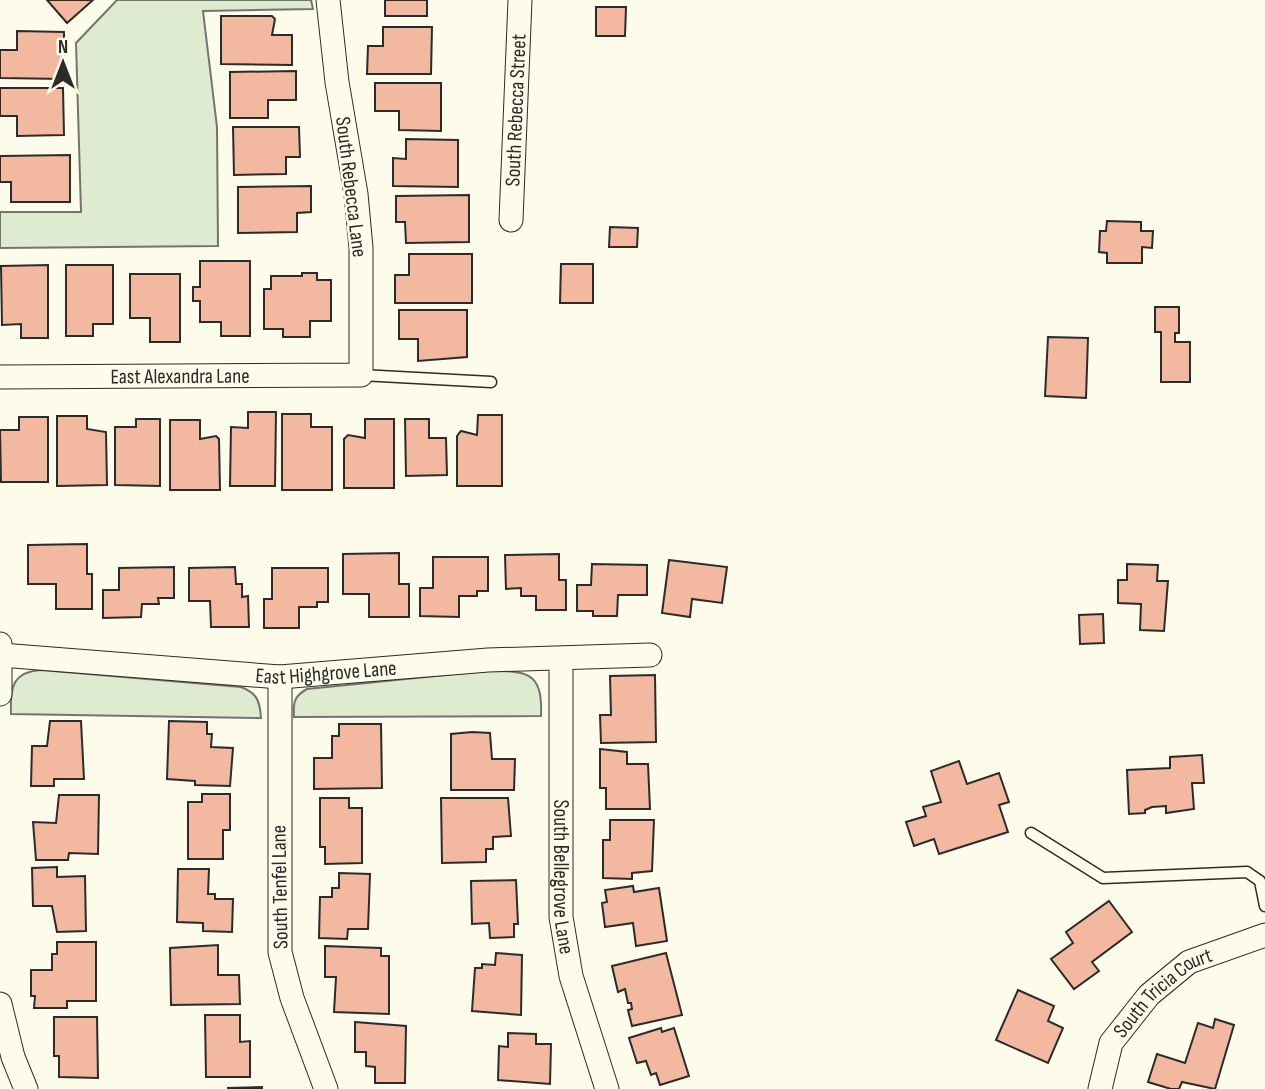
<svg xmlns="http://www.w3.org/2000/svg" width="1265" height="1089" viewBox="0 0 1265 1089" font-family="'Sofia Sans Condensed',sans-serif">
<rect width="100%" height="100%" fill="#fdfbea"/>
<g fill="#deebd1" stroke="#74746e" stroke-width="2">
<path d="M117 0H311L313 9 203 11 217 127 218 246 0 248V212H81L76 43Z"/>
<path d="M41 670 241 687C257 693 260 701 261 718L11 714C10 688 12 672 41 670Z"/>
<path d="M485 671C526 671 543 670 541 716L294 717C293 703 294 696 307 689Z"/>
</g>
<g fill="#f2b8a0" stroke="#2b2b2b" stroke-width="2">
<path d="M47 0H93L67 23Z"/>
<rect x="385" y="0" width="42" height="16"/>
<path d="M596 7H626L625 36H596Z"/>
<path d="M221 16H272L275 19 272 35H292V65L221 64Z"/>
<path d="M383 27H432L431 74H367L368 46H383Z"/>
<path d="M17 31 64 32V79L0 78V50H17Z"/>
<path d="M296 71V100H268V118H230V72Z"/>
<path d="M375 83H441V131L399 130V111H375Z"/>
<path d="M0 88H63L64 135 17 136V116H0Z"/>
<path d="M233 127H299L300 157H286V174L234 175Z"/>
<path d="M406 139 458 140V187L393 186V158L406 159Z"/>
<path d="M70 155V202H11V182H0V156Z"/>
<path d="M311 186V212L297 213V232L238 233V187Z"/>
<path d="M469 195V242L406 243 405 222H396V196Z"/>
<path d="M1107 221 1141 222V231H1153L1152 248 1142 247V263H1107V253L1099 252 1100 231H1106Z"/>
<path d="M610 227 638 228 637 247H609Z"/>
<path d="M409 254H472V303H395V275H409Z"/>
<path d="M200 261H250V336H221V322H200V301H193V287H200Z"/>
<path d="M561 264H593V303H560Z"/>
<path d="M48 265V338H21V324L2 325 1 266Z"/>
<path d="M66 265H113V324H93V336H66Z"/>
<path d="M302 273H317V280H331V321H310V337H283V329H264V289H271V276H302Z"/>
<path d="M130 274H180V342H150V318H130Z"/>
<path d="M1155 307H1179V333H1175V342H1190V382H1161V332H1155Z"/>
<path d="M399 310H467V357L418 361V339H399Z"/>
<path d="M1048 337 1088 338 1086 398 1045 396Z"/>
<path d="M248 412H276L275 486H230L231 427 248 428Z"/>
<path d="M282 414H311V427H332V490H282Z"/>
<path d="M478 415H502V486H457V436L461 431 477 435Z"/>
<path d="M57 416H87V429L106 432 107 485 57 486Z"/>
<path d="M19 417H48V482H1L0 430H19Z"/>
<path d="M136 419H160V486L115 485V427H136Z"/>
<path d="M365 419H394V488H344V439L348 435 365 438Z"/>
<path d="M405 419H429V438H446L447 475 406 476Z"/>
<path d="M170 420H200V439L216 436 219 439 220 490H170Z"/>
<path d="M87 544V574H92V609H56V584H28V545Z"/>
<path d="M399 553V584H409V617H369V594H343V554Z"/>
<path d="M559 554V580H566V610H536V596H521V588L506 589 505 555Z"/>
<path d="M433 557H488V591H477V596H459V617L420 616V588H433Z"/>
<path d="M669 560 727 567 722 603 692 599 690 617 662 613Z"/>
<path d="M592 564 647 565V595H618L617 616H593V611H577V585H591Z"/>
<path d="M1127 564 1158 565 1157 581H1168L1164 631 1140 630 1141 604 1118 603V580H1127Z"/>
<path d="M174 567V598H158L159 604H142L141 617 103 618V590H119V568Z"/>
<path d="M235 567 236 584H242V597L248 596 249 627H211L210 601H189V568Z"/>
<path d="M272 568H328V602H317V607H299V628H264V599H272Z"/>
<path d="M1103 614 1104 643 1080 644 1079 615Z"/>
<path d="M655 675 656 742 601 743 600 715H611L610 676Z"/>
<path d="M50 721H81L84 779H54V786H31L32 746H47Z"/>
<path d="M169 721 207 722V734H212L211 747 233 748 230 786 195 785V781L167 779Z"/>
<path d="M339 724H381L382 788 314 789V758H332V736H339Z"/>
<path d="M472 732 490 733 492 759H515L514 790H451V734Z"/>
<path d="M600 749 627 752V764H648L650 809H606V788H600Z"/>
<path d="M1202 755 1204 783H1192L1194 809 1166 813V806L1152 807 1145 810V813L1129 814 1127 770 1170 768V757Z"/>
<path d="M959 761 967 784 999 773 1009 802 999 805 1008 832 939 854 934 839 914 846 906 822 926 816 923 807 941 802 931 771Z"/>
<path d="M202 794H230V830H223V859H188V802H202Z"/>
<path d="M59 795H99L98 854 69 853 68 860H36L33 822 56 823Z"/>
<path d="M320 798H349V808H362V863L325 864V847H320Z"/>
<path d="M441 798H508L511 836 493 837V849H486V862L442 863Z"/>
<path d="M610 820H654L652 871 632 873V879L603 878V840H610Z"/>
<path d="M57 867V877L85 876 86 931 57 932 52 906H33L32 868Z"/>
<path d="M178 869H209L208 894H215V899H233L232 932 203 931V923L177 922Z"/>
<path d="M339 873 370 874 368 929H348L347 939 319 938 320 897H332V888H339Z"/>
<path d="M516 880 518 924H514V937L490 938 489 923 472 924 471 881Z"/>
<path d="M633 886 634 892 659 888 667 941 636 946 633 923 605 927 602 903 607 902 605 890Z"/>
<path d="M1109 901 1132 932 1092 962 1099 971 1074 989 1051 959 1073 943 1066 932Z"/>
<path d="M57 942H96V1001H67V1008H34L35 996H31V970H52V954H57Z"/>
<path d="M218 945V975H239L240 1004 171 1005 170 948Z"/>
<path d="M325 946 381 948V956H389V1014L334 1012 336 977H325Z"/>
<path d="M496 953 522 955 521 1015 472 1011 475 968H482V964L495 965Z"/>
<path d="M666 953 682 1015 632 1026 628 1010 632 1009 631 1003H628L625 989 618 992 612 966Z"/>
<path d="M1018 990 1054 1006 1048 1021 1063 1028 1048 1063 996 1040Z"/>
<path d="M205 1015H240V1042L250 1041V1077H206Z"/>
<path d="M54 1017H97L98 1078 59 1077V1056H54Z"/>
<path d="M1215 1019 1234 1025 1215 1089 1182 1082 1179 1089H1171L1148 1082 1157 1054 1185 1063 1198 1023 1213 1028Z"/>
<path d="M355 1022 406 1026 405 1083H375V1067L366 1066V1052H355Z"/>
<path d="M661 1028 662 1032 674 1028 689 1076 660 1085 656 1073 651 1075 646 1061 637 1063 629 1038Z"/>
<path d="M508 1033 536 1034V1044H551L550 1084 498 1080 499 1046 508 1047Z"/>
<path d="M262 1087V1089H228V1088Z"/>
</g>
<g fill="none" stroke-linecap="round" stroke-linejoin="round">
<defs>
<g id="service">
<path d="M361 375 491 382"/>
<path d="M1031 833 1103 878 1247 872 1260 881 1265 906"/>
</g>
<g id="minor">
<path id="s1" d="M511 220 520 0"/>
<path id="s2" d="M0 377 361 375V248L356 194 337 82 328 0"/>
<path d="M0 644V694"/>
<path id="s3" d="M1 655 280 677 488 660 650 655"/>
<path id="s4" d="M561 660V917L571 976 607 1089"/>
<path d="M280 677V952L292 998 326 1089"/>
<path d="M0 1004 13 1057 26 1089"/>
<path id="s5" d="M1100 1089 1111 1043 1149 995 1189 962 1265 935"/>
</g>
</defs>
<use href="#service" stroke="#2b2b2b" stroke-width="13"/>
<use href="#minor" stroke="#2b2b2b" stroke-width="25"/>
<use href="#service" stroke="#fdfbea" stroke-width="10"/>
<use href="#minor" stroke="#fdfbea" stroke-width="23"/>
</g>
<g text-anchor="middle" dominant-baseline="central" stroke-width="5" stroke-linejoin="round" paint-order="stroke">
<g font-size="21" fill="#2b2b2b" stroke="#fdfbea">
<text stroke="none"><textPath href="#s1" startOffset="110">South Rebecca Street</textPath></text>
<text transform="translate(351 187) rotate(83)">South Rebecca Lane</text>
<text stroke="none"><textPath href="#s2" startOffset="180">East Alexandra Lane</textPath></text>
<text stroke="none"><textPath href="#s3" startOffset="326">East Highgrove Lane</textPath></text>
<text stroke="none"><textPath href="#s4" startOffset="217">South Bellegrove Lane</textPath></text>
<text transform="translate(280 887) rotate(-91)">South Tenfel Lane</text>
<text stroke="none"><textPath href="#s5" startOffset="121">South Tricia Court</textPath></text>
</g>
</g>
<g transform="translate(63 63)" stroke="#fdfbea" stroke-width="5" paint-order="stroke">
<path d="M0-5L12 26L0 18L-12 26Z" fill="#2b2b2b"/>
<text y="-10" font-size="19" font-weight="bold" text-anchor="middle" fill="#2b2b2b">N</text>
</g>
</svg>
